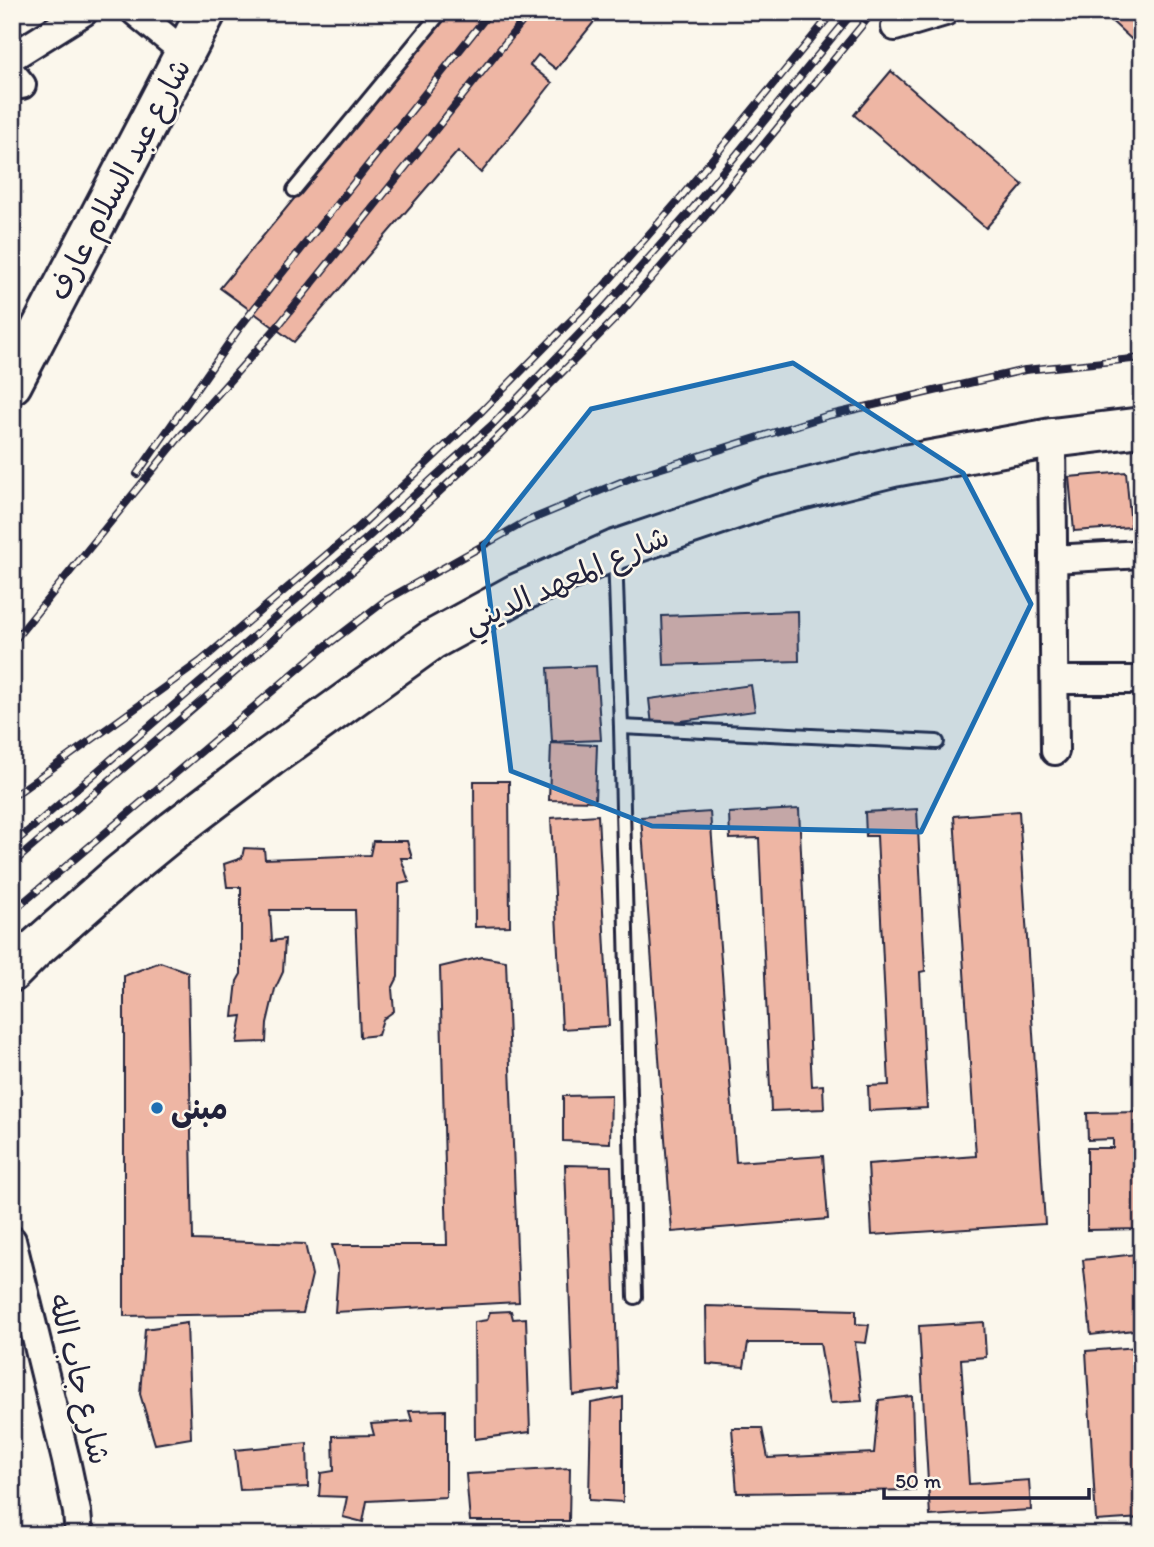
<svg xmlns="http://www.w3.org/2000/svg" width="1154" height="1547" viewBox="0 0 1154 1547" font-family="Itim,'Playpen Sans Arabic',sans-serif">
<rect width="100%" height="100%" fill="#fbf7ec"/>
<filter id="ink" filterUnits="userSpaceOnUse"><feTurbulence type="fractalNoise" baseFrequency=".0143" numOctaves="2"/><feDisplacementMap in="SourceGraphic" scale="14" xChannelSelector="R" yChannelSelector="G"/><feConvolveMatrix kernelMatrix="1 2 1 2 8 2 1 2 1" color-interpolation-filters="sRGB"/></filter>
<g filter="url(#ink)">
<g fill="#eeb6a4" stroke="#22223b" stroke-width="2">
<path d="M449 12H602L556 69 538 55 530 65 552 83 481 173 458 151 294 342 220 288Z"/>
<path d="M1112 12H1142V49L1107 17Z"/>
<path d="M891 71 1023 185 986 228 854 115Z"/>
<path d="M1126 472 1131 527 1074 531 1069 477Z"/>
<path d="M798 611 799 661 664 665 662 616Z"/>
<path d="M596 666 601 740 552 742 548 668Z"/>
<path d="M751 685 755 711 652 725 649 699Z"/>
<path d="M551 743 597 745 595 801 549 800Z"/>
<path d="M474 781H509L510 926 475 927Z"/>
<path d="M799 809 812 1086 823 1085 824 1109 771 1111 759 838 730 839 729 813Z"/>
<path d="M917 809 925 971 920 972 927 1108 869 1111 868 1086 889 1085 877 836H866L865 812Z"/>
<path d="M1019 811 1045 1224 872 1235 868 1164 976 1156 954 816Z"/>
<path d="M710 812 736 1162 823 1156 828 1219 672 1232 641 817Z"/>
<path d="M598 815 609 1026 562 1029 551 818Z"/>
<path d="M373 841H407L412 858H401L409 882 399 884 398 977 392 989 394 1011 383 1019 378 1035 360 1037 355 910H270L272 941 285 939 283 972 275 989 267 1023 266 1042 237 1043 242 1016 233 1017 237 981 241 974V887H227L224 864 242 858 244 848 264 849 265 859 370 855Z"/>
<path d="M482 957 506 961 519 1302 335 1312 338 1271 332 1245H447L440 967Z"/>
<path d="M160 962 188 972 193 1240 305 1244 312 1275 303 1313 124 1316V976Z"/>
<path d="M611 1095 610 1143 563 1141V1096Z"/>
<path d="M1141 1112 1142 1229 1087 1230V1148H1113V1139L1088 1140 1087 1113Z"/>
<path d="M565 1165 611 1166 618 1389 573 1395Z"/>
<path d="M1136 1254 1142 1308V1329L1091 1335 1083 1260Z"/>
<path d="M706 1306 856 1310V1324L869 1325 866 1343 855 1342 862 1401 830 1403 820 1343H748L744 1367 707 1364Z"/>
<path d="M511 1311 513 1319 526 1318 530 1432 475 1439 474 1322 487 1320 490 1312Z"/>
<path d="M984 1322 986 1357 961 1359 969 1484 1029 1480 1031 1510 930 1516 919 1326Z"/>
<path d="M187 1323 191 1438 155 1444 140 1394 145 1329Z"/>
<path d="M1138 1347 1142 1408V1518L1096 1521 1086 1351Z"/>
<path d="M912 1396 915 1490 737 1493 732 1428H762L768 1458 874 1453 879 1400Z"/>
<path d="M623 1397V1502L589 1500 591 1403Z"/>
<path d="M446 1410V1497L367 1501 363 1522 343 1517 347 1497 319 1496 321 1473 334 1471 333 1436 374 1435 371 1424 412 1421 409 1411Z"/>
<path d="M307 1443 308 1487 240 1490 235 1450Z"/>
<path d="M570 1468 569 1521H470L466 1474Z"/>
</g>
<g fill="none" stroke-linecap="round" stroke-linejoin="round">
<defs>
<g id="service">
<path d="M294 190 441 12"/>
<path d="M615 554 621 727 635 1297"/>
<path d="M621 727 937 742"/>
</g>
<g id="minor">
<path d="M135 12 185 53"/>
<path d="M895 27 945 12"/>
<path d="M12 57 84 12"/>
<path d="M12 73 22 85"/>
<path d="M1052 438 1055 751"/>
<path d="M1053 559 1142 554"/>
<path d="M1055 680H1142"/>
<path d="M12 1240 66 1460 77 1512 79 1535"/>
</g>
<g id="primary">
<path d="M12 384 206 12"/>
<path d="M12 972 36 948 120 874 174 830 270 757 432 640 518 593 615 550 768 498 893 467 1052 438 1142 427"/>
</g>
</defs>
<use href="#service" stroke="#22223b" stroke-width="18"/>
<use href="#minor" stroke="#22223b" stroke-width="32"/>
<use href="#primary" stroke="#22223b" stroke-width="44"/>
<use href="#service" stroke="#fbf7ec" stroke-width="12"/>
<use href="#minor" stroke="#fbf7ec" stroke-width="26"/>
<use href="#primary" stroke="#fbf7ec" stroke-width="38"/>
<defs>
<g id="rail">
<path d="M137 474 240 327 274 283 490 12"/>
<path d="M12 643 178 439 278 326 530 12"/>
<path d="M12 797 201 661 358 528 482 411 597 294 677 202 833 12"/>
<path d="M12 845 366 539 492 425 607 305 688 214 853 12"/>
<path d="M12 864 376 551 500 435 621 313 701 221 873 12"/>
<path d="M12 912 322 649 386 600 525 522 633 477 826 416 1025 370 1142 358"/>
</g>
</defs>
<use href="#rail" stroke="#22223b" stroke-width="8"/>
<use href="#rail" stroke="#fbf7ec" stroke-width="5" stroke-dasharray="16" stroke-linecap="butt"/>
</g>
</g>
<path fill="#1f6fb2" fill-opacity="0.2" stroke="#1f6fb2" stroke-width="5" stroke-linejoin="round" d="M793 363 963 473 1031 604 921 832 652 826 511 771 483 545 591 409Z"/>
<circle fill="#1f6fb2" stroke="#fbf7ec" stroke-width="2.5" cx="157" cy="1108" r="7"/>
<g text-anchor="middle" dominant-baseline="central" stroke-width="5" stroke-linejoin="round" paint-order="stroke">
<g font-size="30" fill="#22223b" stroke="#fbf7ec">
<text transform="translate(119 179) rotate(-62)">شارع عبد السلام عارف</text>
<text transform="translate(566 579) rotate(-24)">شارع المعهد الديني</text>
<text transform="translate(80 1379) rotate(76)">شارع جاب الله</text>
</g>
<g font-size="30" font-weight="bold" fill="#22223b" stroke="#fbf7ec" text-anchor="start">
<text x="171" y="1108">مبنى</text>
</g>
</g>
<rect width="1154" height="1547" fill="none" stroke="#fbf7ec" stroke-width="42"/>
<rect x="21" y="21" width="1112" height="1505" fill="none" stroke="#22223b" stroke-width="2.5" filter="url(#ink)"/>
<path d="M884 1488v10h205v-10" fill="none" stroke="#22223b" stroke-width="3.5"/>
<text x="895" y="1488" font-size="21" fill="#22223b" stroke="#fbf7ec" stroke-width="5" paint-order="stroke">50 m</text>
</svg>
